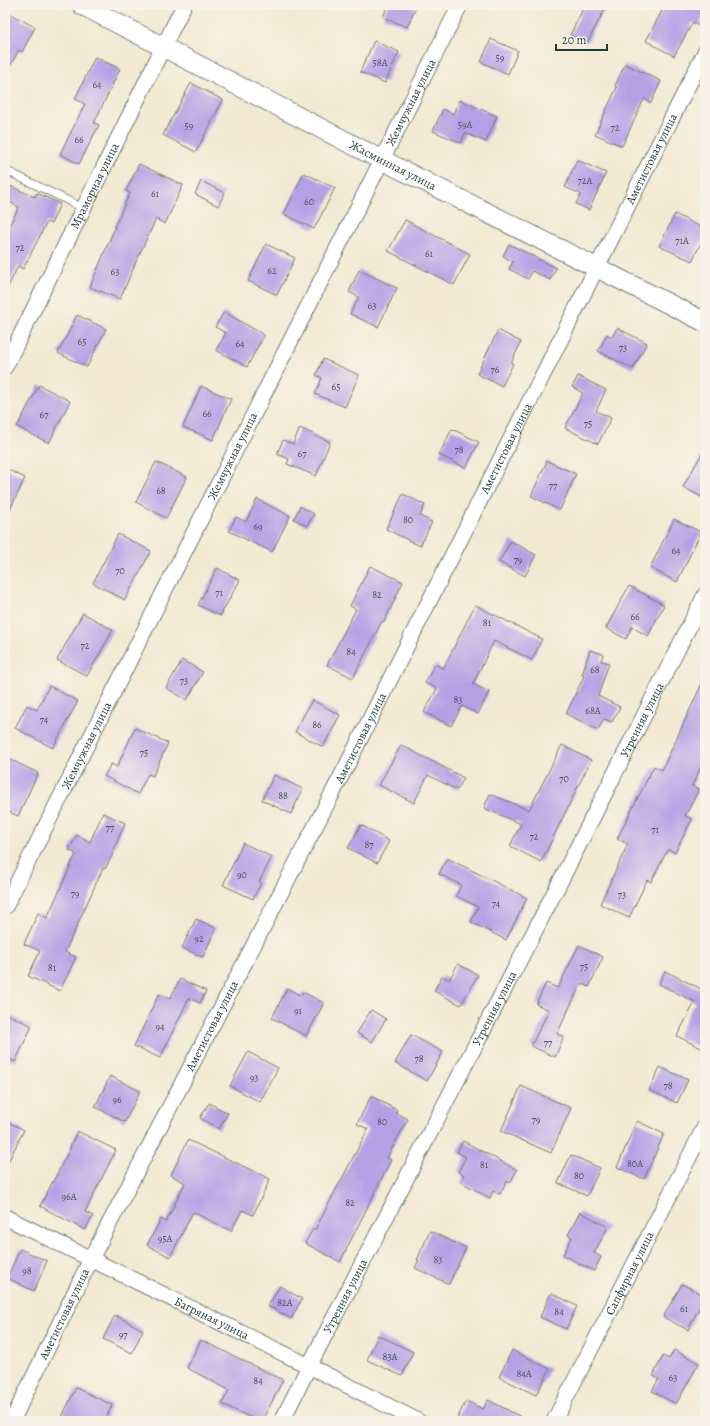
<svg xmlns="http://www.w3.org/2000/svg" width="710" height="1426" viewBox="0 0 710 1426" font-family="Alegreya,serif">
<rect width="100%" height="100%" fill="#f7f3e8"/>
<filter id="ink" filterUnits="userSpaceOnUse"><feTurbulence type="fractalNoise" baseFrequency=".025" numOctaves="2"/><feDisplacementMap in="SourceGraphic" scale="8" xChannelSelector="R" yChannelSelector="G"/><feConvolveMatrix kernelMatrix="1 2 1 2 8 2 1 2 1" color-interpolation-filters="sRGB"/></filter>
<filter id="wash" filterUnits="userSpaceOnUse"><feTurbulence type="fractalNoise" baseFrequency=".012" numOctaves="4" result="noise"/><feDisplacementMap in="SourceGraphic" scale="16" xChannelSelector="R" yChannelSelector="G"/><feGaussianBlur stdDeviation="0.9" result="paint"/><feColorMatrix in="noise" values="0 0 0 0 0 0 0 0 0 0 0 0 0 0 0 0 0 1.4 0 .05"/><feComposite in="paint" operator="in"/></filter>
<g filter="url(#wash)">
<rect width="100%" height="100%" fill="#f3e9d3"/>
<g id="blocks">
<g fill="#b6a0e5">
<path d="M388 5H417L407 27 383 17Z"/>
<path d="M585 5H607L587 43 570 35Z"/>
<path d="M665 5H705V14L699 26 693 22 674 56 646 41Z"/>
<path d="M10 14 35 27 22 52 19 50 5 75V25Z"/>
<path d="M491 39 518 51 508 74 481 62Z"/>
<path d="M374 41 399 52 385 83 360 72Z"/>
<path d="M95 57 120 69 94 123 99 125 79 164 60 154 85 104 75 99Z"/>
<path d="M625 64 661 81 651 103 644 99 622 146 595 134 617 87 615 86Z"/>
<path d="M191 83 223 100 196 152 163 135Z"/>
<path d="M459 100 497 116 486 142 465 133 461 143 433 131 443 109 453 114Z"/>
<path d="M577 160 606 173 589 210 576 204 581 194 565 187Z"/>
<path d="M139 164 183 185 165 224 156 219 139 255 120 299 90 287 115 227H114L130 193 126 191Z"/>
<path d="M304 173 335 188 314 229 284 214Z"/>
<path d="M201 181 225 193 218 206 195 194Z"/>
<path d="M5 184 35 197 37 193 60 204 51 224 47 222 23 269 18 266 5 293V234L19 207 5 200Z"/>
<path d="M675 214 705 229V235L692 261 659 246Z"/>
<path d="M405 220 470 254 454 285 388 251Z"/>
<path d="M266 244 295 258 277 295 248 281Z"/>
<path d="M509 244 556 268 550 280 532 271 528 279 509 269 513 262 503 256Z"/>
<path d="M359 270 397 288 378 327 350 314 359 297 349 292Z"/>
<path d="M224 312 264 335 247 367 216 350 226 333 215 327Z"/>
<path d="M77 315 106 329 87 367 58 353Z"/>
<path d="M617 328 647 343 633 369 598 351 607 334 612 337Z"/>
<path d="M498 330 521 342 511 363 513 364 502 386 477 374Z"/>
<path d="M323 359 359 375 345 407 315 394 322 378 316 375Z"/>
<path d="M578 376 606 390 596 411 611 418 598 444 565 428 583 393 572 387Z"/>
<path d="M39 385 70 401 49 443 17 427Z"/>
<path d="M201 386 231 399 213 440 183 427Z"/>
<path d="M300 428 330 442 316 476 287 464 289 459 277 454 283 440 293 444Z"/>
<path d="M452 429 479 442 466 468 439 455Z"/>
<path d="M705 448V499L683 487Z"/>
<path d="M547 461 576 474 560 510 531 496Z"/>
<path d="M156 462 187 477 166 518 136 502Z"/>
<path d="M5 468 25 478 5 520Z"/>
<path d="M403 494 425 505 420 516 432 522 420 546 386 529Z"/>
<path d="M257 499 290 516 272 552 229 531 236 517 246 522Z"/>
<path d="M300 506 314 514 307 526 294 519Z"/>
<path d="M674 519 701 532 677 582 650 568Z"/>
<path d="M118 534 151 551 125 600 93 583Z"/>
<path d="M511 541 536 555 525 576 499 562Z"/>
<path d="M370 566 403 582 384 622 382 621 353 678 327 665 356 609 350 606Z"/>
<path d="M217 568 240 580 220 616 198 605Z"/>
<path d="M629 586 664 605 648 636 632 627 626 639 606 628Z"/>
<path d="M475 605 542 639 532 660 494 641 473 684 489 692 478 714 462 706 451 726 424 712 437 689 425 683 435 664 443 669Z"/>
<path d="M83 613 113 630 87 676 57 660Z"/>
<path d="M590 650 603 654 601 661 609 663 598 696 620 707 612 722 604 719 598 730 566 714 584 676 582 675Z"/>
<path d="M182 660 203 672 187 700 166 688Z"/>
<path d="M705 677V758L692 786 699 789 685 816 692 819 675 853 668 849 651 882 647 880 629 918 600 904 628 844 617 839 654 766 662 770Z"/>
<path d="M49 686 78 701 53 748 15 728 27 705 37 710Z"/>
<path d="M312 700 340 715 323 747 295 732Z"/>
<path d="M135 728 168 743 153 776 148 774 138 794 104 776 111 764 117 767Z"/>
<path d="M401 745 464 778 457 790 428 775 414 803 379 785Z"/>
<path d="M562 745 591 760 541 862 510 846 521 824 484 808 490 794 529 810Z"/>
<path d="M5 757 38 773 18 816 5 810Z"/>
<path d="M274 775 303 789 291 814 262 800Z"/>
<path d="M103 813 125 823 112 854H113L105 869 103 868 65 952 76 957 60 991 28 976 40 951 24 944 38 913 47 918 76 854 69 850 77 835 90 842Z"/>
<path d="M361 825 389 841 377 863 348 848Z"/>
<path d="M243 843 272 857 259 882 261 883 253 899 223 885Z"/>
<path d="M447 858 527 898 506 940 471 922 478 907 456 896 461 885 439 874Z"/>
<path d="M196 919 216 928 203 957 182 948Z"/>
<path d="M579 945 603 957 589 987 581 983 557 1034 564 1037 555 1057 531 1046 549 1010 536 1004 546 983 558 988Z"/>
<path d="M458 964 478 975 461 1005 434 991 442 976 449 980Z"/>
<path d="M665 971 701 989 705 980V1050L677 1036 695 1002 659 984Z"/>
<path d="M180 979 206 991 200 1003 189 998 160 1058 134 1046 159 994 170 999Z"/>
<path d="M287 988 301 996 303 992 324 1003 306 1036 272 1018Z"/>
<path d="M371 1010 386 1019 372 1042 357 1033Z"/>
<path d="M5 1013 32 1026 15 1062 5 1057Z"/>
<path d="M411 1035 443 1052 427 1081 395 1063Z"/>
<path d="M248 1052 278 1068 260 1102 230 1086Z"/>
<path d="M660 1067 688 1080 677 1103 649 1090Z"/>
<path d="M110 1076 140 1091 125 1122 95 1107Z"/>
<path d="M521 1086 571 1108 551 1153 501 1131Z"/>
<path d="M371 1096 397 1110 396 1113 408 1119 387 1158 391 1160 340 1262 305 1243 313 1229 315 1230 368 1129 357 1124Z"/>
<path d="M209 1103 228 1113 219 1129 200 1118Z"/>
<path d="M637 1121 664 1134 644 1179 617 1167Z"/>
<path d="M10 1123 24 1130 5 1168V1133Z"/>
<path d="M77 1131 116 1150 85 1212 93 1216 85 1230 40 1206 71 1147H70Z"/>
<path d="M188 1140 270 1179 253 1215 242 1210 231 1231 193 1212 170 1257 147 1245 161 1219 166 1222 185 1183 171 1175Z"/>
<path d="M463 1141 517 1170 510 1183 507 1181 500 1194 493 1191 490 1198 461 1182 464 1175 458 1172 466 1157 457 1152Z"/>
<path d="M571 1155 600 1168 587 1196 558 1183Z"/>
<path d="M580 1212 608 1227 594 1253 601 1257 594 1271 563 1255 572 1237 568 1235Z"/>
<path d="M430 1231 466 1248 449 1284 415 1268 419 1260H417Z"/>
<path d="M20 1249 47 1261 34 1291 7 1278Z"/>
<path d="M682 1284 705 1296 688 1330 663 1317Z"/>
<path d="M280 1286 302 1299 291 1319 268 1306Z"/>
<path d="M551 1293 577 1306 566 1329 540 1317Z"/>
<path d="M115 1315 143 1330 132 1353 103 1339Z"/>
<path d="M378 1335 413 1352 402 1376 367 1360Z"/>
<path d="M201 1340 283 1380 262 1421H258L222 1404 229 1390 187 1368Z"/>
<path d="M512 1350 550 1369 536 1395 499 1377Z"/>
<path d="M674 1350 699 1363 676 1404 652 1391 659 1379 653 1376 663 1356 669 1359Z"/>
<path d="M76 1388 112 1405 105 1421H60Z"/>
<path d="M488 1400 529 1421H456L466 1401 483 1409Z"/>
</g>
</g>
</g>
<g filter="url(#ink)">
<use href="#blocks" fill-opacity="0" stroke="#69796c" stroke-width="1"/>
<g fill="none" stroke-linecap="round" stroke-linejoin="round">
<defs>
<path id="service" d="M5 170 83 208"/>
<g id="minor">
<path id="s1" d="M5 367 184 5"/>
<path id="s2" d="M5 907 460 5"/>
<path id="s3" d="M5 1217 309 1366 418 1421"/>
<path id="s4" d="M12 1421 91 1259 346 767 705 52"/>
<path id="s5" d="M282 1421 309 1366 561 880 705 595"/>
<path id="s6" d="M554 1421 705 1126"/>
</g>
<g id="tertiary">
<path id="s7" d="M82 5 382 160 705 322"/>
</g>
</defs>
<use href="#service" stroke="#69796c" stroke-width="9"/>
<use href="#minor" stroke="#69796c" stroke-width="17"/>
<use href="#tertiary" stroke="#69796c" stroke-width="21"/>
<use href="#service" stroke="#fff" stroke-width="7"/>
<use href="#minor" stroke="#fff" stroke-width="15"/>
<use href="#tertiary" stroke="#fff" stroke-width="19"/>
</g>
</g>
<g text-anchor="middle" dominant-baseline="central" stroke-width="3" stroke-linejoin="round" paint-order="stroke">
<g font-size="10" fill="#455660">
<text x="500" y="57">59</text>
<text x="380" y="62">58А</text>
<text x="97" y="84">64</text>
<text x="465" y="124">59А</text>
<text x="189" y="125">59</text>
<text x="615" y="127">72</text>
<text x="79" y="139">66</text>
<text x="585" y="180">72А</text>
<text x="155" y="193">61</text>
<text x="309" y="201">60</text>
<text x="682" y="240">71А</text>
<text x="20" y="247">72</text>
<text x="429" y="253">61</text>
<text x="272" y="270">62</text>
<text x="115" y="271">63</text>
<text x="372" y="305">63</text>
<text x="82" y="341">65</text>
<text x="240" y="343">64</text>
<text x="623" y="347">73</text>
<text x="495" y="369">76</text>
<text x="336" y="386">65</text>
<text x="207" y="413">66</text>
<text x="44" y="414">67</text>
<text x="588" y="423">75</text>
<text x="459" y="449">78</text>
<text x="302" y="453">67</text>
<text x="553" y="485">77</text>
<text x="161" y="490">68</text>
<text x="408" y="519">80</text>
<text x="258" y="526">69</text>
<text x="676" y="550">64</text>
<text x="518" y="559">79</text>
<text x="120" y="570">70</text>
<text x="219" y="592">71</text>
<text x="377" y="594">82</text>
<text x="635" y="616">66</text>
<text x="487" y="622">81</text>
<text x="85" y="645">72</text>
<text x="351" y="651">84</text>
<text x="595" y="669">68</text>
<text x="184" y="680">73</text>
<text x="458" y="699">83</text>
<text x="593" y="710">68А</text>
<text x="44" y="719">74</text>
<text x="317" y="724">86</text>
<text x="144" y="752">75</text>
<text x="564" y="778">70</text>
<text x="283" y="795">88</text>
<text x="110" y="827">77</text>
<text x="655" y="829">71</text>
<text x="534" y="836">72</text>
<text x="369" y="844">87</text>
<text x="242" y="874">90</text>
<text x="75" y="893">79</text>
<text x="622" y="894">73</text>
<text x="496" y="903">74</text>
<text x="199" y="938">92</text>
<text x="584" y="966">75</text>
<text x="52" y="967">81</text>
<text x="298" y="1010">91</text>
<text x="160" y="1026">94</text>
<text x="548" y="1042">77</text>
<text x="419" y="1058">78</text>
<text x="254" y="1077">93</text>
<text x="668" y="1085">78</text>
<text x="117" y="1099">96</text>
<text x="536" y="1119">79</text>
<text x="382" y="1121">80</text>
<text x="635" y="1163">80А</text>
<text x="484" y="1164">81</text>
<text x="579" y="1175">80</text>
<text x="69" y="1196">96А</text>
<text x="350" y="1202">82</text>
<text x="165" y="1238">95А</text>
<text x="438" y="1259">83</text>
<text x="27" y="1270">98</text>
<text x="285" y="1302">82А</text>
<text x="684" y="1308">61</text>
<text x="559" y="1311">84</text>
<text x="123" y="1334">97</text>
<text x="390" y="1356">83А</text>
<text x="524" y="1373">84А</text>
<text x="673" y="1377">63</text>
<text x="258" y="1380">84</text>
</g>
<g font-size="12" fill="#1f3d34" stroke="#f7f3e8">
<text stroke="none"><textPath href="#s2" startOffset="901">Жемчужная улица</textPath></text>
<text stroke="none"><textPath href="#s4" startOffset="1415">Аметистовая улица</textPath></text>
<text stroke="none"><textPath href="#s7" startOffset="350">Жасминная улица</textPath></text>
<text stroke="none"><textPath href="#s1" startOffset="202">Мраморная улица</textPath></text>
<text stroke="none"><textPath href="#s4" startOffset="1091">Аметистовая улица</textPath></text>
<text stroke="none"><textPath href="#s2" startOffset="505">Жемчужная улица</textPath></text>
<text stroke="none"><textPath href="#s5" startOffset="788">Утренняя улица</textPath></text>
<text stroke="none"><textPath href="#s4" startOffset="767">Аметистовая улица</textPath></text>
<text stroke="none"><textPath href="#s2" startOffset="181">Жемчужная улица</textPath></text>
<text stroke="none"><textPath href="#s5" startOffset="464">Утренняя улица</textPath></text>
<text stroke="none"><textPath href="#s4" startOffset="443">Аметистовая улица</textPath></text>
<text stroke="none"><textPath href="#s6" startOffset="166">Сапфирная улица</textPath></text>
<text stroke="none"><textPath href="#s5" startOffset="140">Утренняя улица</textPath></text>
<text stroke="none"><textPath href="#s4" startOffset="119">Аметистовая улица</textPath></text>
<text stroke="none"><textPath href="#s3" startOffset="230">Багряная улица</textPath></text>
</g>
</g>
<rect width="710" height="1426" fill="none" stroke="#f7f3e8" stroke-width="20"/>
<path d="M556 44v6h51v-6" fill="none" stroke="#1f3d34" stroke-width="2"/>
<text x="562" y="44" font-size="12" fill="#1f3d34" stroke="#f7f3e8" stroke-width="3" paint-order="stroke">20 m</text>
</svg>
